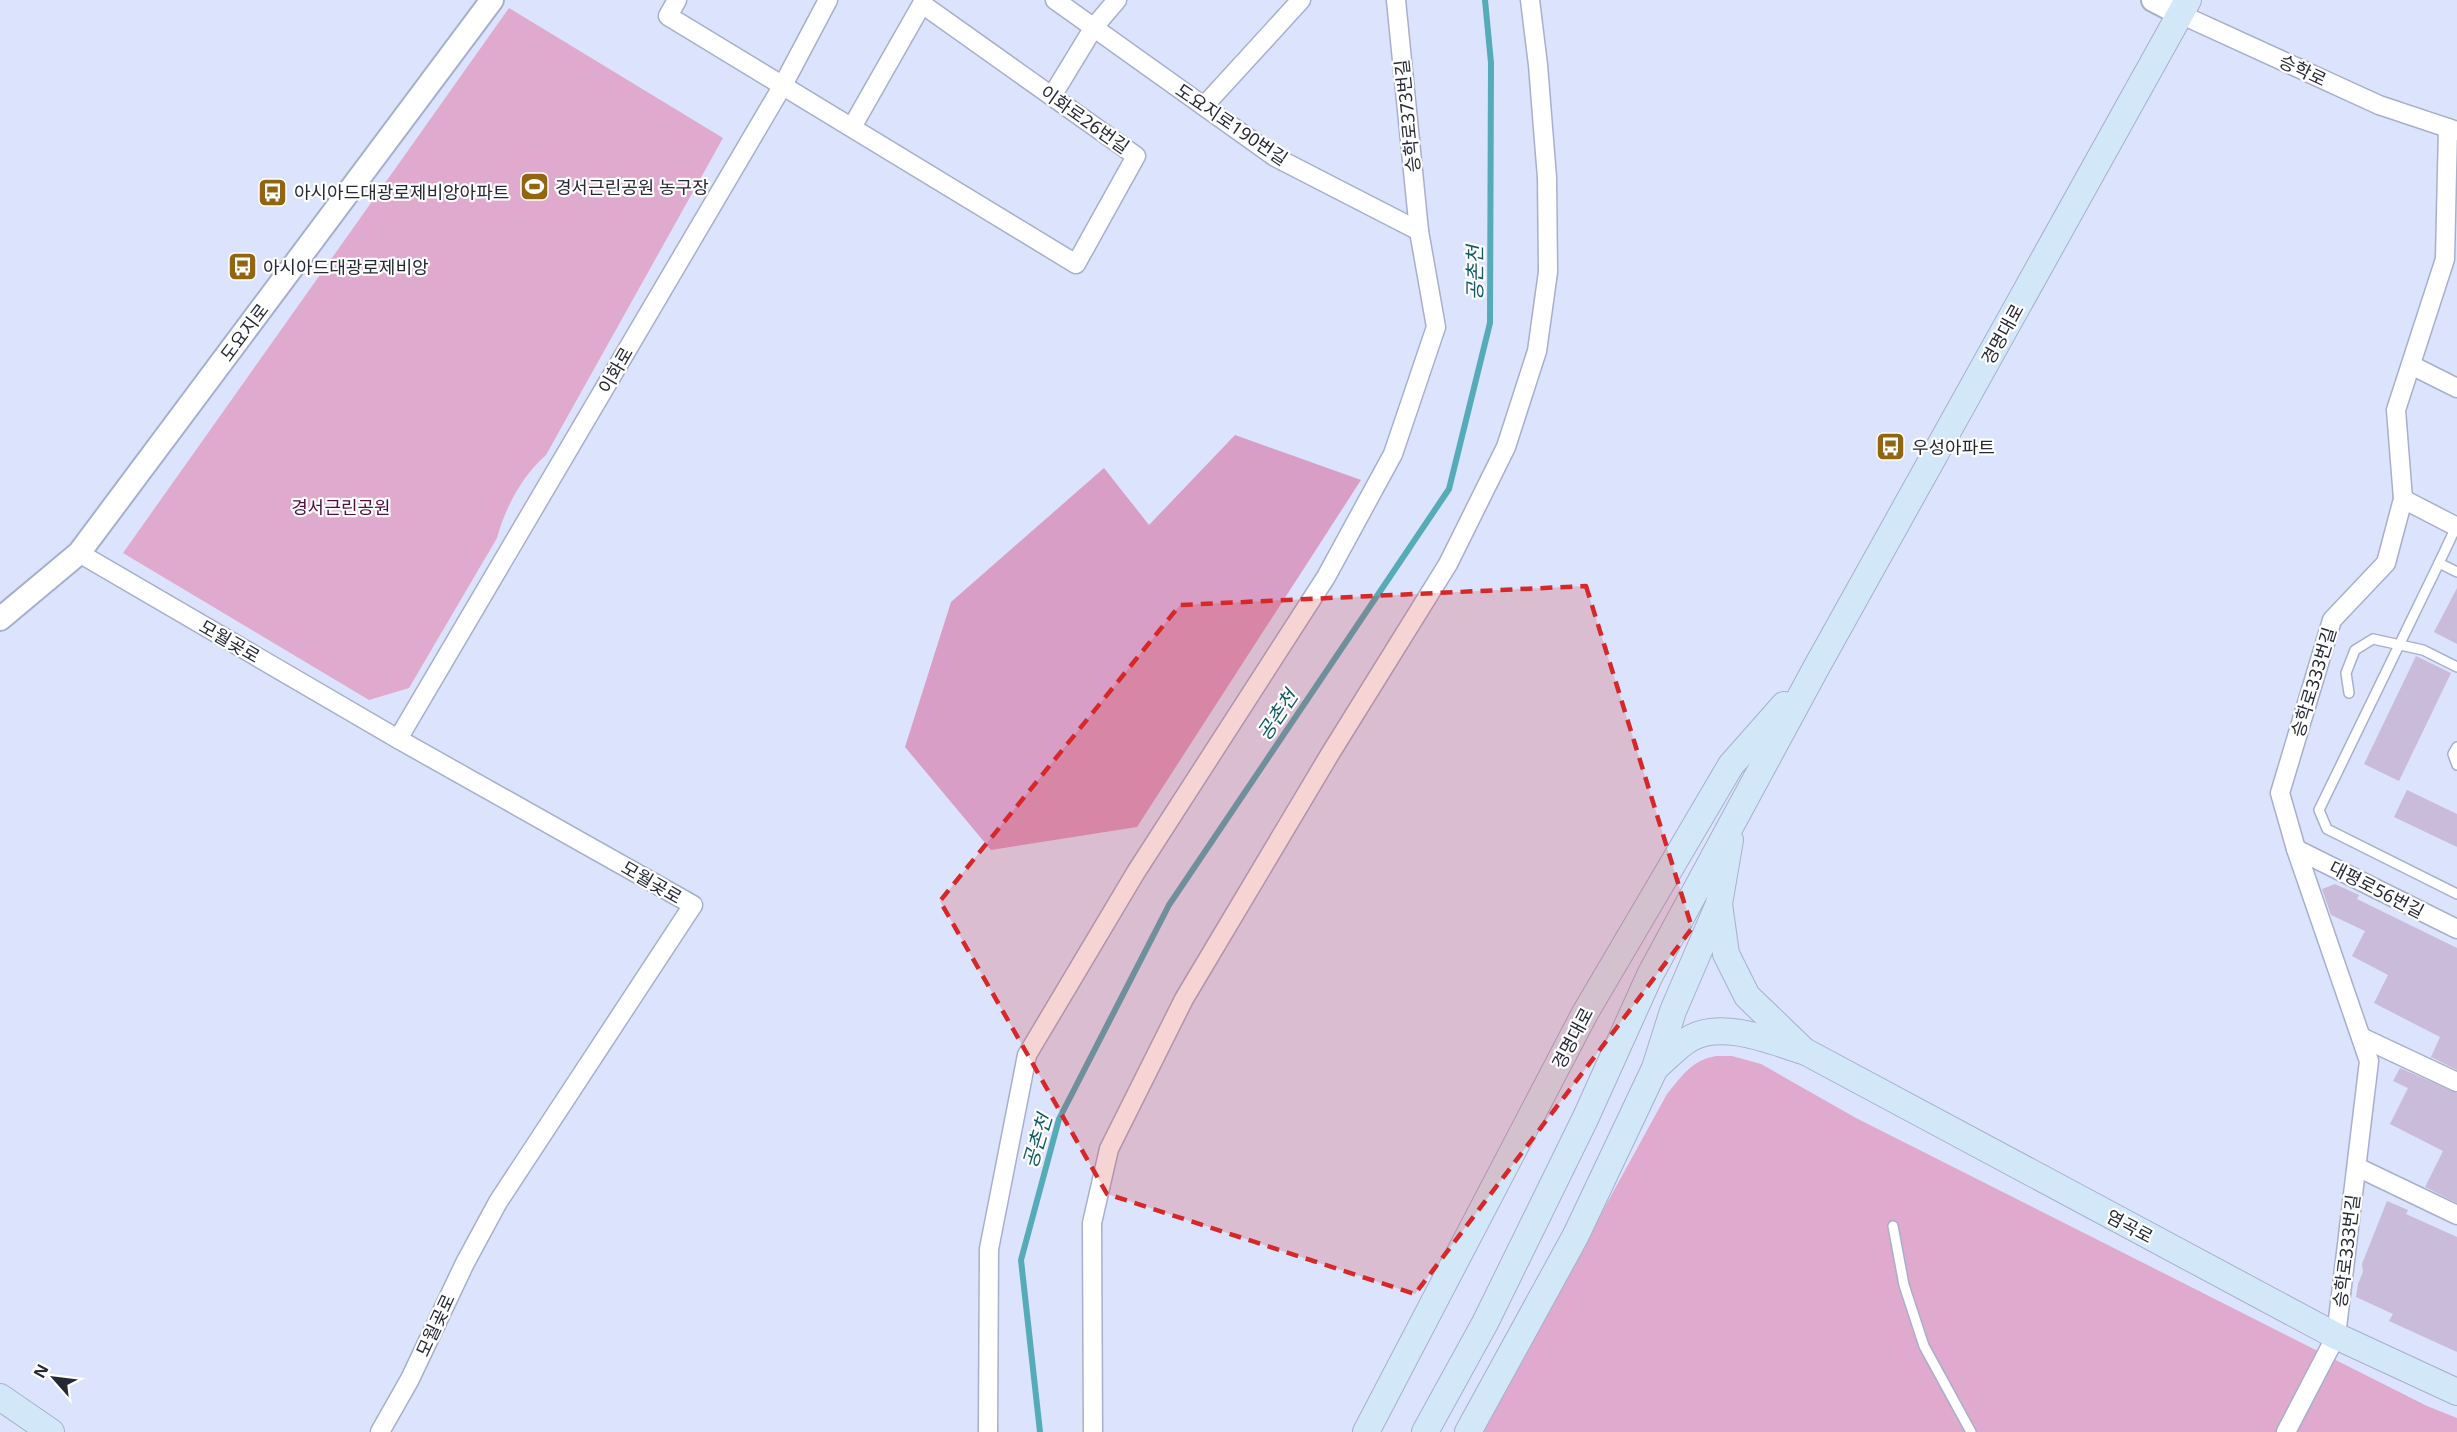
<svg xmlns="http://www.w3.org/2000/svg" width="2457" height="1432" viewBox="0 0 2457 1432" font-family="'Noto Sans','Noto Sans KR',sans-serif">
<rect width="100%" height="100%" fill="#dce3fc"/>
<g fill="#e0a9ce">
<path d="M509 8 723 138 546 455C522 476 505 508 497 538L409 688 369 700 123 553Z"/>
<path d="M1716 1056H1732L1761 1064 1856 1118 2427 1406 2457 1418V1432H1481L1667 1094C1682 1076 1692 1060 1716 1056Z"/>
</g>
<path fill="#d89ec5" d="M1235 435 1361 480 1137 827 991 850 905 747 951 602 1104 468 1149 525Z"/>
<g fill="none" stroke-linecap="round" stroke-linejoin="round">
<path stroke="#56abb8" stroke-width="6" d="M1040 1432 1021 1260 1059 1119 1169 905 1449 489 1490 323 1491 63 1485 0"/>
</g>
<g fill="#c9bbd9">
<path d="M2457 588V644L2434 632Z"/>
<path d="M2416 656 2451 673 2399 781 2364 764Z"/>
<path d="M2407 790 2457 814V847L2394 817Z"/>
<path d="M2335 884 2359 895 2357 899 2457 948V1070L2431 1057 2440 1037 2374 1003 2388 975 2352 956 2365 931 2331 915 2322 889Z"/>
<path d="M2400 1068 2457 1093V1203L2425 1187 2443 1151 2390 1124 2408 1088 2393 1081Z"/>
<path d="M2387 1201 2408 1210 2406 1214 2457 1237V1352L2389 1321 2393 1314 2356 1297 2358 1284 2363 1272 2362 1264Z"/>
</g>
<g fill="none" stroke-linecap="round" stroke-linejoin="round">
<defs>
<g id="service">
<path d="M2439 563 2456 527"/>
<path d="M2457 572 2439 563 2319 810 2327 829 2457 894"/>
<path d="M2349 693 2346 673 2355 650 2373 639 2423 650 2457 667"/>
<path d="M2457 747 2453 754 2457 765"/>
<path d="M1893 1226 1904 1285 1924 1346 1971 1432"/>
</g>
<g id="minor">
<path d="M677 0 668 16 1076 264 1136 156 922 4 852 127"/>
<path d="M1055 0 1275 157 1419 231"/>
<path d="M2180 14 2379 105 2457 131"/>
<path d="M1052 96 1094 27 1117 0"/>
<path d="M1204 106 1301 0"/>
<path d="M2411 365 2457 388"/>
<path d="M2403 499 2457 527"/>
<path d="M79 553 398 739 693 905 498 1202 465 1263 410 1379 380 1432"/>
<path d="M398 739 783 85 828 0"/>
<path d="M2296 849 2457 929"/>
<path d="M2361 1037 2457 1082"/>
<path d="M2357 1167 2457 1215"/>
<path d="M988 1432 989 1249 1027 1055 1136 872 1326 577 1393 454 1436 327 1419 231 1396 0"/>
<path d="M1093 1432 1092 1223 1109 1149 1184 999 1330 754 1448 564 1506 447 1537 351 1548 272 1547 178 1538 65 1530 0"/>
<path d="M2286 1432 2336 1336 2369 1061 2296 849 2280 793 2332 620 2386 563 2403 499 2396 410 2445 259 2448 128"/>
</g>
<g id="tertiary">
<path d="M2153 0 2180 14"/>
<path d="M0 619 79 553 492 0"/>
</g>
<g id="secondary">
<path d="M1719 904 1726 954 1747 996 1801 1048"/>
<path d="M1655 1068C1666 1059 1678 1045 1691 1038 1723 1020 1774 1042 1806 1052L2336 1336 2457 1392"/>
<path d="M0 1397 51 1432"/>
<path d="M1366 1432 1585 1013 1731 765 1784 705"/>
<path d="M1425 1432 1485 1323 1586 1117 1650 975 1816 668 2188 0"/>
<path d="M1468 1432 1576 1235 1655 1068 1673 1011 1719 904 1730 840"/>
</g>
</defs>
<use href="#service" stroke="#a7afce" stroke-width="12"/>
<use href="#minor" stroke="#a7afce" stroke-width="21"/>
<use href="#tertiary" stroke="#a7afce" stroke-width="26"/>
<use href="#secondary" stroke="#a7afce" stroke-width="28"/>
<use href="#service" stroke="#fff" stroke-width="9"/>
<use href="#minor" stroke="#fff" stroke-width="18"/>
<use href="#tertiary" stroke="#fff" stroke-width="22"/>
<use href="#secondary" stroke="#d2e8f8" stroke-width="26"/>
</g>
<path fill="#d62828" fill-opacity="0.2" stroke="#d62828" stroke-width="4.5" stroke-dasharray="12 8" stroke-linejoin="round" d="M1586 586 1692 928 1415 1294 1107 1194 940 901 1180 605Z"/>
<defs>
<symbol id="stadium-square" viewBox="-11 -11 22 22"><rect x="-9" y="-9" width="18" height="18" rx="4" fill="#926611" stroke="#fff"/><path d="M0-5a6.5 5 0 1 0 0 10a6.5 5 0 1 0 0-10ZM-3.5-1.8h7v3.6h-7Z" fill="#fff"/></symbol>
<symbol id="bus-square" viewBox="-11 -11 22 22"><rect x="-9" y="-9" width="18" height="18" rx="4" fill="#926611" stroke="#fff"/><path d="M-5-6H5V4H4V6H2V4H-2V6H-4V4H-5ZM-3.5-4V0h7V-4ZM-3.5 1.2v1.5H-2V1.2ZM2 1.2v1.5H3.5V1.2Z" fill="#fff"/></symbol>
</defs>
<g fill-rule="evenodd">
<use href="#stadium-square" x="518" y="170" width="33" height="33"/>
<use href="#bus-square" x="256" y="176" width="33" height="33"/>
<use href="#bus-square" x="226" y="250" width="33" height="33"/>
<use href="#bus-square" x="1874" y="430" width="33" height="33"/>
</g>
<g text-anchor="middle" dominant-baseline="central" stroke-width="4.5" stroke-linejoin="round" paint-order="stroke">
<g font-size="18" fill="#262935" stroke="#fff">
<text transform="translate(2303 70) rotate(25)">승학로</text>
<text transform="translate(1407 116) rotate(-96)">승학로373번길</text>
<text transform="translate(1085 119) rotate(35)">이화로26번길</text>
<text transform="translate(1232 124) rotate(34)">도요지로190번길</text>
<text transform="translate(244 332) rotate(-53)">도요지로</text>
<text transform="translate(2002 334) rotate(-61)">경명대로</text>
<text transform="translate(615 370) rotate(-60)">이화로</text>
<text transform="translate(230 641) rotate(30)">모월곶로</text>
<text transform="translate(2313 682) rotate(-73)">승학로333번길</text>
<text transform="translate(652 882) rotate(30)">모월곶로</text>
<text transform="translate(2377 889) rotate(27)">대평로56번길</text>
<text transform="translate(1572 1038) rotate(-62)">경명대로</text>
<text transform="translate(2130 1226) rotate(28)">염곡로</text>
<text transform="translate(2346 1251) rotate(-83)">승학로333번길</text>
<text transform="translate(435 1325) rotate(-65)">모월곶로</text>
</g>
<g font-size="18" fill="#262935" stroke="#fff" text-anchor="start">
<text x="555" y="187">경서근린공원 농구장</text>
<text x="294" y="192">아시아드대광로제비앙아파트</text>
<text x="263" y="267">아시아드대광로제비앙</text>
<text x="1912" y="447">우성아파트</text>
</g>
<g font-size="18" fill="#500c41" stroke="#fff">
<text x="341" y="507">경서근린공원</text>
</g>
<g font-size="20" font-style="italic" fill="#105a64" stroke="#fff">
<text transform="translate(1474 273) rotate(-90)">공촌천</text>
<text transform="translate(1277 715) rotate(-56)">공촌천</text>
<text transform="translate(1037 1141) rotate(-73)">공촌천</text>
</g>
</g>
<g transform="translate(54 1378) rotate(298)" stroke="#ffffff" stroke-width="4.5" paint-order="stroke">
<path d="M0-4.5L10 22L0 15L-10 22Z" fill="#262935"/>
<text y="-9" font-size="16" font-weight="bold" text-anchor="middle" fill="#262935">N</text>
</g>
</svg>
